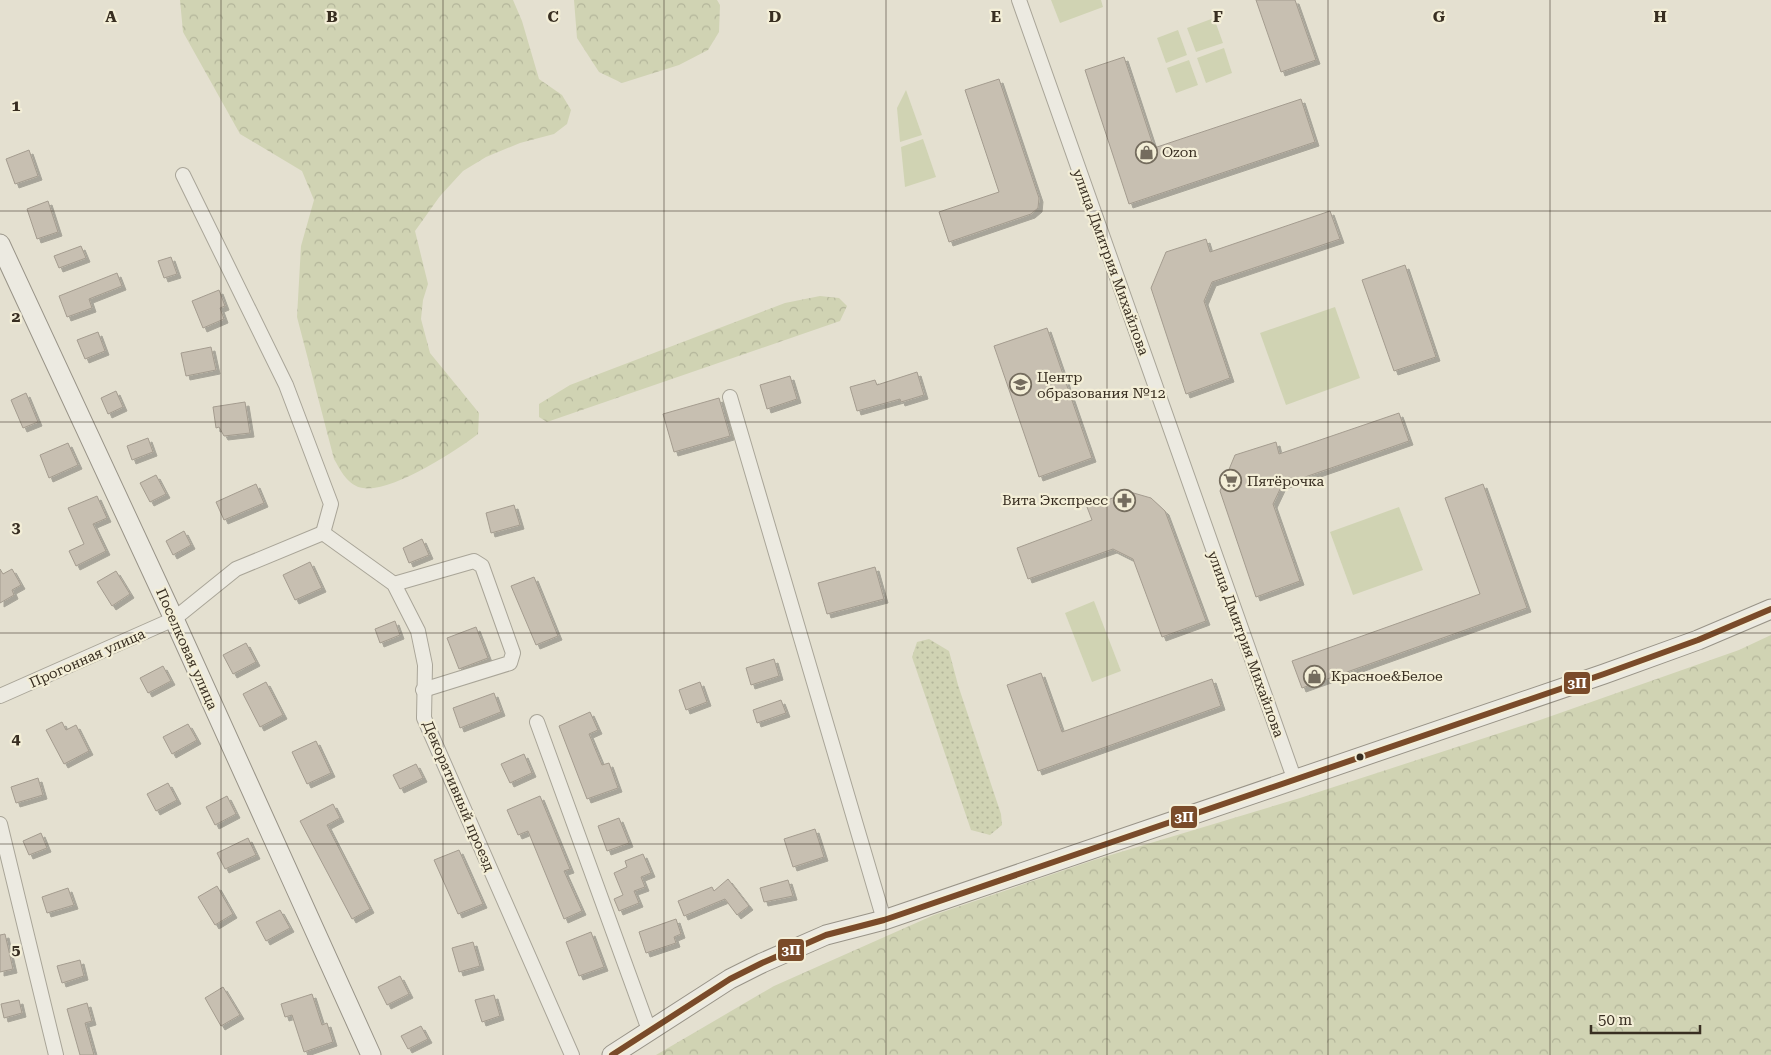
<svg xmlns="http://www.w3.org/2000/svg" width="1771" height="1055" viewBox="0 0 1771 1055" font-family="'Roboto Serif',serif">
<defs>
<pattern id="grass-dots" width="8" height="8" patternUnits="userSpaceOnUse" patternTransform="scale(1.25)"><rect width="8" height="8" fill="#d0d3b3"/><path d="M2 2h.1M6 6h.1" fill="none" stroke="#b3b59a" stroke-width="1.8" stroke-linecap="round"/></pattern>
<pattern id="forest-crowns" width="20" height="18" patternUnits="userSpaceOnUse" patternTransform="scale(1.25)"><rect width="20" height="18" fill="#d0d3b3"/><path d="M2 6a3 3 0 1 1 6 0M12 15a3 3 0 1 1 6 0" fill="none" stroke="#b3b59a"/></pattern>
<filter id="shadow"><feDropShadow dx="4" dy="4" stdDeviation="0" flood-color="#0004"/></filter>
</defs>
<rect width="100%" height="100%" fill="#e4e0d0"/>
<path fill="url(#grass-dots)" d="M929 639 949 651 958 685 1001 814 1002 825 990 835 971 830 912 657 917 642Z"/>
<g fill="url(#forest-crowns)">
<path d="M180 0H513L522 21 539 79 562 95 571 110 567 124 554 134 520 143 486 157 463 171 440 196 415 231 428 284 423 300 421 319 430 353 479 413 478 434C456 451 391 493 363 488 348 486 341 471 334 459L297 317 301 246 314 200 302 171 240 134 183 32Z"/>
<path d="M574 0H717L720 5 719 32 708 50 679 65 622 83 599 72 577 38Z"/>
<path d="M820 296 839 298 847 306 840 321 547 422 539 417V404L570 385 785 303Z"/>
<path d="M1771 635V1055H656L774 986 934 915 1094 860 1300 798 1540 720 1739 650Z"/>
</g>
<g fill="#d0d3b3">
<path d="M1051 0H1101L1103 7 1060 23Z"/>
<path d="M1214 18 1223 43 1196 52 1187 28Z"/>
<path d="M1178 30 1187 55 1166 63 1157 38Z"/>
<path d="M1224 48 1232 73 1206 83 1197 58Z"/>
<path d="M1189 60 1198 85 1176 93 1167 68Z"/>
<path d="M906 90 922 135 900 142 897 108Z"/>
<path d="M923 139 936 177 905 187 901 147Z"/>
<path d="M1335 307 1360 378 1286 405 1260 333Z"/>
<path d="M1399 507 1423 570 1353 595 1330 532Z"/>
<path d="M1094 601 1121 671 1092 682 1065 613Z"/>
</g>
<g fill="#c7bfb1" stroke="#a49c8f" filter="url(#shadow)">
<path d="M1256 0H1295L1316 60 1281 72Z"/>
<path d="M1124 57 1154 148 1301 99 1315 142 1129 204 1085 70Z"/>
<path d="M999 79 1039 198 1038 208 1031 214 949 242 939 212 999 192 965 90Z"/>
<path d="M29 150 38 176 15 184 6 159Z"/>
<path d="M48 201 58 232 37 239 27 209Z"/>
<path d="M1330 211 1340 239 1212 282 1204 301 1230 378 1186 394 1151 288 1166 252 1206 239 1210 252Z"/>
<path d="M81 246 86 258 59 268 54 256Z"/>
<path d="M171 257 177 274 164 278 158 261Z"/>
<path d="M1405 265 1436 357 1394 371 1362 280Z"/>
<path d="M117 273 122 286 89 299 92 308 67 317 59 296Z"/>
<path d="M219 290 225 306 220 308 224 319 203 328 192 301Z"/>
<path d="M1047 328 1092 458 1039 477 994 346Z"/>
<path d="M98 332 105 351 85 359 77 340Z"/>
<path d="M211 347 216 370 186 376 181 353Z"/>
<path d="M917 372 924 395 901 402 900 399 857 411 850 387 875 380 877 385Z"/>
<path d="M790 376 797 399 767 409 760 385Z"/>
<path d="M116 391 123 407 108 414 101 398Z"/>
<path d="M26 393 38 422 23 428 11 400Z"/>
<path d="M719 398 730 436 674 452 663 414Z"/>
<path d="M245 402 250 433 224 436 219 427 216 428 213 407Z"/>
<path d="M1399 413 1409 441 1282 485 1273 504 1300 581 1256 597 1220 491 1235 455 1276 442 1279 454Z"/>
<path d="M148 438 153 452 132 460 127 446Z"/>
<path d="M68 443 78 465 49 478 40 455Z"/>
<path d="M156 475 166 494 150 502 140 483Z"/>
<path d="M256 484 264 503 224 520 216 502Z"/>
<path d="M1483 484 1527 608 1302 688 1292 661 1480 594 1445 498Z"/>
<path d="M1130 492 1151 498 1165 511 1206 621 1162 637 1133 559 1113 549 1028 579 1017 548 1092 520 1087 507Z"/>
<path d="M97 496 107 518 93 524 106 551 76 566 69 551 84 544 68 508Z"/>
<path d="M514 505 520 525 491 533 486 513Z"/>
<path d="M184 531 191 545 173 555 166 541Z"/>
<path d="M422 539 429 555 409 563 403 548Z"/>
<path d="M310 562 322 588 295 600 283 575Z"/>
<path d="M875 567 884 599 827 614 818 583Z"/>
<path d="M0 569 3 574 12 569 21 585 12 590 14 595 0 603Z"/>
<path d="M116 571 130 594 112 606 97 582Z"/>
<path d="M534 577 558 636 536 645 511 586Z"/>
<path d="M395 621 400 635 380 643 375 629Z"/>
<path d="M476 627 488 658 459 669 447 638Z"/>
<path d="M246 643 256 662 233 674 223 655Z"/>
<path d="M774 659 779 676 751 685 746 668Z"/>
<path d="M163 666 171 681 148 693 140 678Z"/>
<path d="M1041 673 1062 732 1212 679 1221 706 1038 771 1007 685Z"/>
<path d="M266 682 283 715 260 727 243 694Z"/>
<path d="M700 682 707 702 686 710 679 690Z"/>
<path d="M494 693 501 712 460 728 453 708Z"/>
<path d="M781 700 786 713 757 723 753 710Z"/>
<path d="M590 712 598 730 589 734 602 765 609 763 618 788 587 799 559 726Z"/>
<path d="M62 722 66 730 76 725 89 751 64 764 46 730Z"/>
<path d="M188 724 197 740 172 754 163 737Z"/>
<path d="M316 741 331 773 307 784 292 752Z"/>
<path d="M524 754 532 773 510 783 501 764Z"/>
<path d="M416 764 423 778 400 789 393 775Z"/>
<path d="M38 778 43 795 16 803 11 787Z"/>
<path d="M168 783 177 800 156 811 147 794Z"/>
<path d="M227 796 236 814 215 825 206 807Z"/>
<path d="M540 796 570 869 564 871 582 911 564 919 528 831 518 835 507 810Z"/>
<path d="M333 804 340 818 327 825 370 909 352 919 300 821Z"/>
<path d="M619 818 629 843 607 851 598 826Z"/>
<path d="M815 829 824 857 793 867 784 839Z"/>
<path d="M41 833 47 848 29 855 23 841Z"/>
<path d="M248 838 256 855 225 869 217 853Z"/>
<path d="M459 850 483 904 458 914 434 860Z"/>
<path d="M643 854 651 873 641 877 645 887 634 891 639 903 619 911 614 899 623 895 614 873 627 867 625 861Z"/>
<path d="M728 879 749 906 737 915 725 899 684 916 678 901 712 887 714 891Z"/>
<path d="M788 880 793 896 764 902 760 888Z"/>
<path d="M217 886 233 914 215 925 198 897Z"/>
<path d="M68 888 74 905 47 913 42 897Z"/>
<path d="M280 910 290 928 266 941 256 922Z"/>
<path d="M676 919 681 934 674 937 676 943 646 953 639 932Z"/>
<path d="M591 932 604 967 579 976 566 942Z"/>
<path d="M5 934 13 969 0 972V935Z"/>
<path d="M473 942 480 966 459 972 452 948Z"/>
<path d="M80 960 84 976 62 983 57 966Z"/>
<path d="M400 976 409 994 387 1005 378 987Z"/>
<path d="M223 987 240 1015 221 1026 205 998Z"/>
<path d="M312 994 322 1025 327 1023 333 1042 304 1052 292 1015 285 1017 281 1004Z"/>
<path d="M494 995 500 1016 482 1022 475 1000Z"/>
<path d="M19 1000 22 1013 4 1018 1 1004Z"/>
<path d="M87 1003 92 1021 85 1023 94 1055H80L67 1009Z"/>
<path d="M421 1026 428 1039 408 1049 401 1036Z"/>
</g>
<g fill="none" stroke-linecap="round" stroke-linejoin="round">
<defs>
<g id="street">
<path d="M1019 0 1294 778"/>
<path d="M183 175 286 385 331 504 323 533"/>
<path d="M730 397 884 920"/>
<path d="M323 533 394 584 418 631 425 665 424 718 572 1055"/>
<path d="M394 584 474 561 482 566 513 653 510 663 423 690"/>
<path d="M0 696 174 619 236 569 323 533"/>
<path d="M537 722 649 1030"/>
<path d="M0 824 56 1055"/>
</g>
<g id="secondary">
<path d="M0 244 174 619 371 1055"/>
<path d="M612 1055 730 979 762 963 826 935 884 920 1604 674 1698 640 1771 609"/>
</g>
</defs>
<use href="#street" stroke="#a9a598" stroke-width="16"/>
<use href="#secondary" stroke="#999488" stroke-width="21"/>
<use href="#street" stroke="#eceae1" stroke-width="14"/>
<use href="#secondary" stroke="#eceae1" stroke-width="19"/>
<defs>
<path id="bus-1" d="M612 1055 730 979 762 963 826 935 884 920 1604 674 1698 640 1771 609"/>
</defs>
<use href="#bus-1" stroke="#f3eed7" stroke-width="10"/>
<use href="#bus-1" stroke="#7a4b2a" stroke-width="6"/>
</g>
<path fill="none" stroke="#382e21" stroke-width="1" stroke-opacity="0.55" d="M221 0V1055M443 0V1055M664 0V1055M886 0V1055M1107 0V1055M1328 0V1055M1550 0V1055M0 211H1771M0 422H1771M0 633H1771M0 844H1771"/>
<defs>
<symbol id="shop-ring" viewBox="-11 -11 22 22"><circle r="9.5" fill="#f3eed7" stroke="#746c5e" stroke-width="1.5"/><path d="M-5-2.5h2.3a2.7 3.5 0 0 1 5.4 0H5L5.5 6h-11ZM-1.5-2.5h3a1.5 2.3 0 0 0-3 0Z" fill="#746c5e"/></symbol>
<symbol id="school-ring" viewBox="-11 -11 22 22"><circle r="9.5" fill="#f3eed7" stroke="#746c5e" stroke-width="1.5"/><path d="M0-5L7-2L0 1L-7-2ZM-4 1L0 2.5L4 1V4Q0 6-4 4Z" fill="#746c5e"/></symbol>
<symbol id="supermarket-ring" viewBox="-11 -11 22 22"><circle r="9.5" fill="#f3eed7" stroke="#746c5e" stroke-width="1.5"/><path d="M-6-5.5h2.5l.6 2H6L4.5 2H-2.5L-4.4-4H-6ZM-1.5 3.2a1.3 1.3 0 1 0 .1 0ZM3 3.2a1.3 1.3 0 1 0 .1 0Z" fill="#746c5e"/></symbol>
<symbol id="pharmacy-ring" viewBox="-11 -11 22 22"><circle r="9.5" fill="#f3eed7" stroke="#746c5e" stroke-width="1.5"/><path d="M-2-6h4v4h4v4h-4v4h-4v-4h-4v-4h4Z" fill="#746c5e"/></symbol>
</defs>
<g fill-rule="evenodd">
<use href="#shop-ring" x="1134" y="140" width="25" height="25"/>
<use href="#school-ring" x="1008" y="372" width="25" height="25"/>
<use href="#supermarket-ring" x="1218" y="468" width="25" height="25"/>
<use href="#pharmacy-ring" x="1112" y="488" width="25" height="25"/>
<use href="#shop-ring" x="1302" y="664" width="25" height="25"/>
</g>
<circle fill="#382e21" stroke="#f3eed7" stroke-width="2" cx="1360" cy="757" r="4.5"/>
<g text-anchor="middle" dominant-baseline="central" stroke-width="4.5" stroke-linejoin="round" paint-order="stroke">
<g font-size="14" fill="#382e21" stroke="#f3eed7" text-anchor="start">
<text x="1162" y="152">Ozon</text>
<text x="1037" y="377">Центр<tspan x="1037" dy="16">образования №12</tspan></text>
<text x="1247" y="481">Пятёрочка</text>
<text x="1108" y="500" text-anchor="end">Вита Экспресс</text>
<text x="1331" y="676">Красное&amp;Белое</text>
</g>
<g font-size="14" fill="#382e21" stroke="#f3eed7">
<text transform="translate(1111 262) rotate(70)">улица Дмитрия Михайлова</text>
<text transform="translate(1246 644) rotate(70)">улица Дмитрия Михайлова</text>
<text transform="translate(187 649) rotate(66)">Поселковая улица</text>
<text transform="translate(87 658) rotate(-24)">Прогонная улица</text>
<text transform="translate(459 796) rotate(67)">Декоративный проезд</text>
</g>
</g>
<g font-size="16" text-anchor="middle" font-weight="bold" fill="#382e21" stroke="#f3eed7" stroke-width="4.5" stroke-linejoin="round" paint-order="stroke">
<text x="111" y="22">A</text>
<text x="332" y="22">B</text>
<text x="553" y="22">C</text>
<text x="775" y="22">D</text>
<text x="996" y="22">E</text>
<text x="1218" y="22">F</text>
<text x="1439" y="22">G</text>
<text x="1660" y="22">H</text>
<text x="16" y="111">1</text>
<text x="16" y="322">2</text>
<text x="16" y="533">3</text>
<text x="16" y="744">4</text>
<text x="16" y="955">5</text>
</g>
<g stroke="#f3eed7" stroke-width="2">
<rect x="1563" y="671" width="28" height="24" rx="5" fill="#7a4b2a"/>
<rect x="1170" y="805" width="28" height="24" rx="5" fill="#7a4b2a"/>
<rect x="777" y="938" width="28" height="24" rx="5" fill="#7a4b2a"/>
</g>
<g font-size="14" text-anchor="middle" font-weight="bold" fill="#fff">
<text x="1577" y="688">3П</text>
<text x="1184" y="822">3П</text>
<text x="791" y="955">3П</text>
</g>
<path d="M1591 1025v8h109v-8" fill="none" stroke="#382e21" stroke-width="2.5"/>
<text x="1598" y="1025" font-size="15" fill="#382e21" stroke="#f3eed7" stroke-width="4" paint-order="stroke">50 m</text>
</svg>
